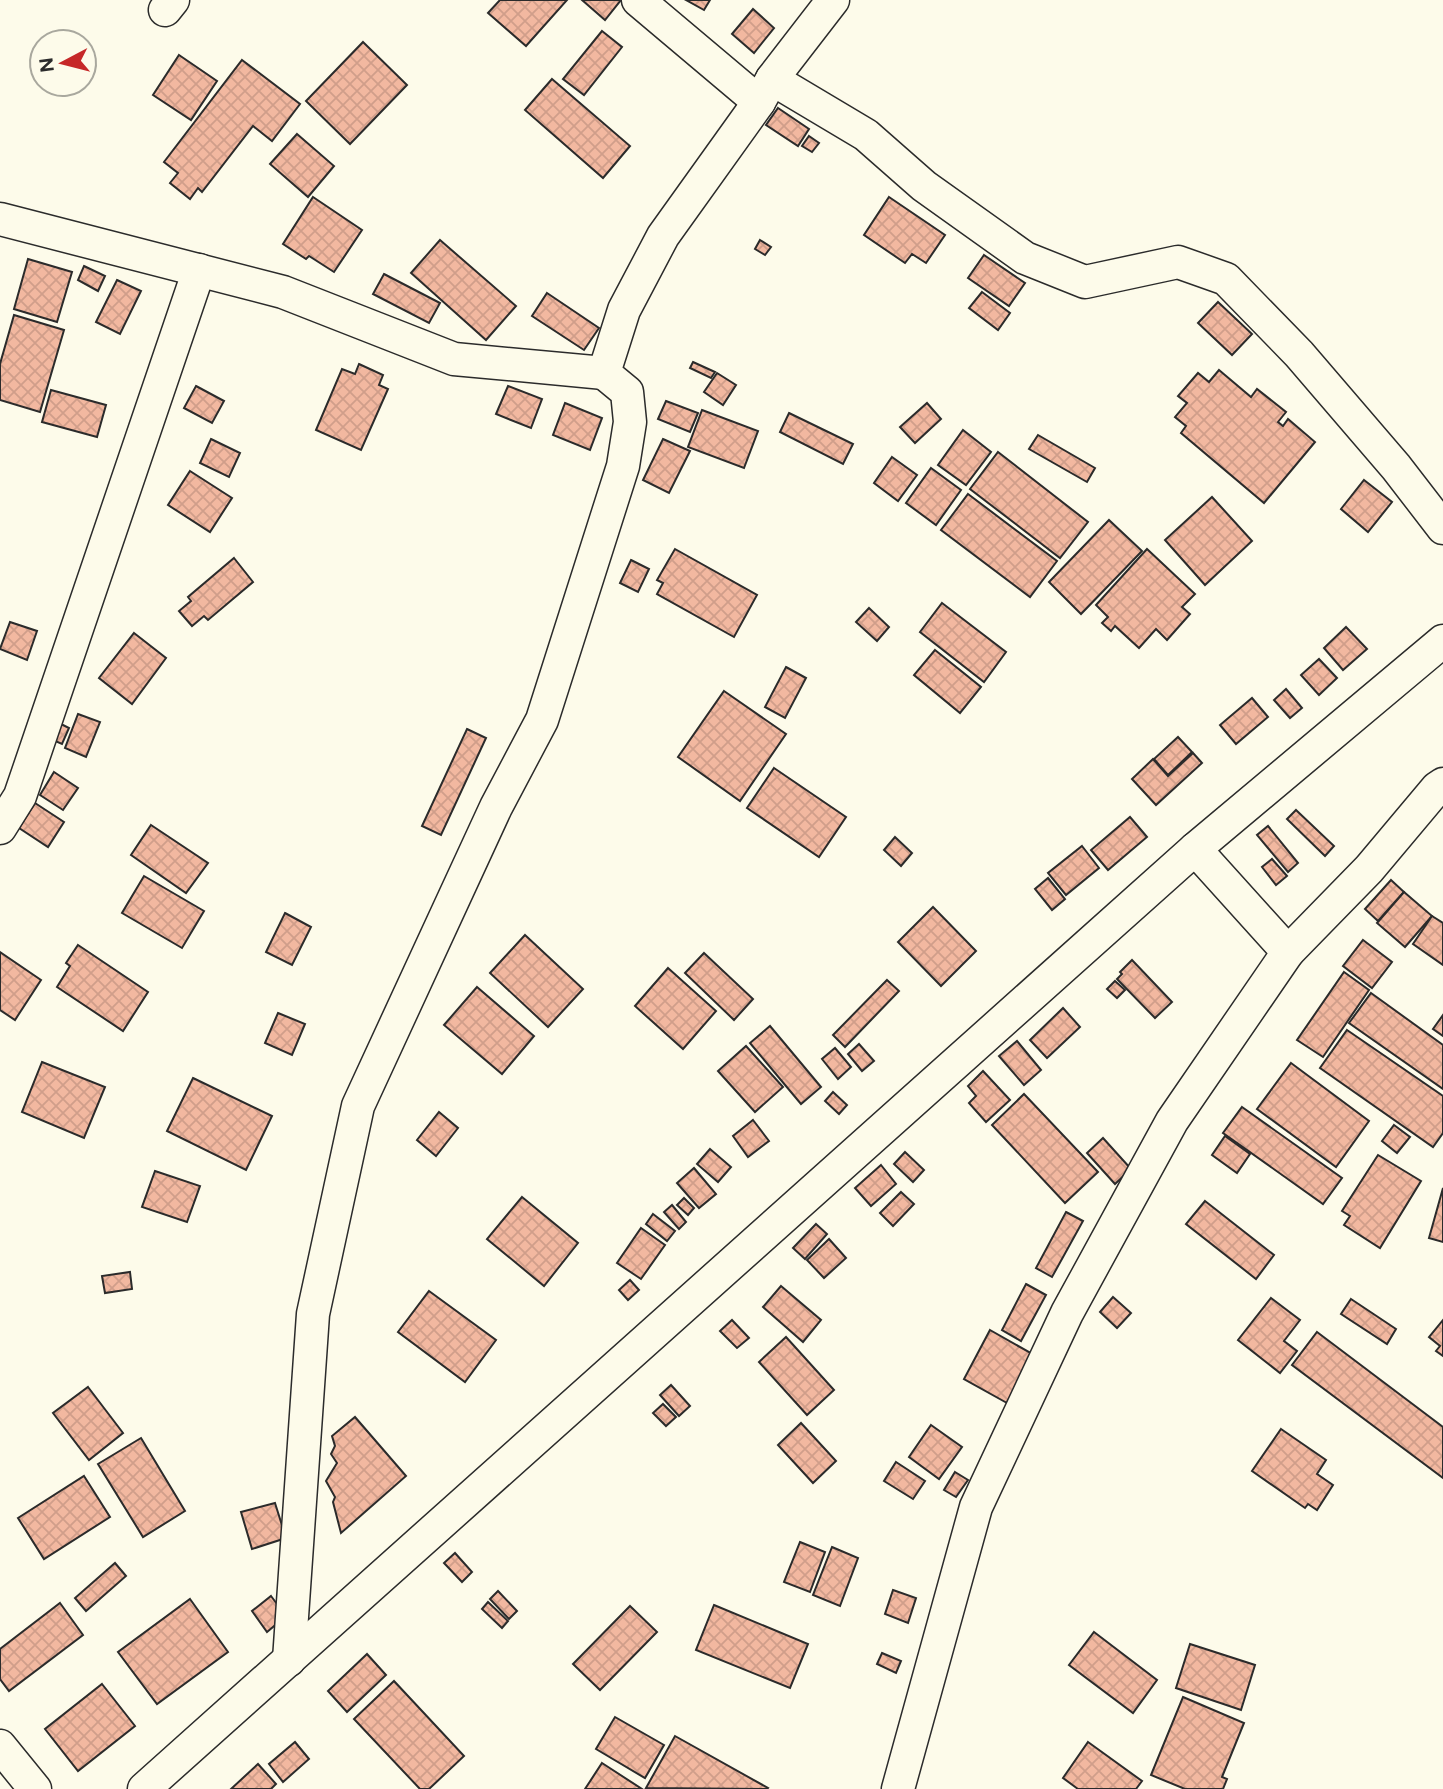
<svg xmlns="http://www.w3.org/2000/svg" width="1443" height="1789" viewBox="0 0 1443 1789" font-family="Figtree,sans-serif">
<defs>
<pattern id="building-cross-hatch" width="8" height="8" patternUnits="userSpaceOnUse" patternTransform="scale(1.75)"><rect width="8" height="8" fill="#f2b8a0"/><path d="M0 0l8 8M0 8l8-8" fill="none" stroke="#d09e8a"/></pattern>
</defs>
<rect width="100%" height="100%" fill="#fdfbea"/>
<g fill="url(#building-cross-hatch)" stroke="#2b2b2b" stroke-width="2">
<path d="M500 0H567L526 46 488 13Z"/>
<path d="M582 0H621L605 20Z"/>
<path d="M686 0H710L704 10Z"/>
<path d="M753 9 774 28 754 53 732 34Z"/>
<path d="M602 31 622 47 584 95 563 79Z"/>
<path d="M363 42 407 85 350 144 306 101Z"/>
<path d="M179 55 217 81 191 120 153 95Z"/>
<path d="M242 60 300 104 272 141 253 126 202 192 198 188 190 199 170 183 178 173 164 162Z"/>
<path d="M552 79 630 146 603 178 525 110Z"/>
<path d="M778 108 809 129 798 146 766 125Z"/>
<path d="M297 134 334 166 308 197 270 164Z"/>
<path d="M809 136 819 143 812 152 802 146Z"/>
<path d="M313 197 362 230 334 272 309 256 306 259 283 244Z"/>
<path d="M889 197 945 235 926 263 912 254 905 263 864 235Z"/>
<path d="M440 240 516 306 486 340 411 273Z"/>
<path d="M760 240 771 247 765 255 755 249Z"/>
<path d="M984 255 1025 283 1009 306 968 278Z"/>
<path d="M28 259 72 272 57 322 14 309Z"/>
<path d="M84 266 105 276 98 291 78 280Z"/>
<path d="M384 274 440 303 429 323 373 294Z"/>
<path d="M117 280 141 291 120 334 96 322Z"/>
<path d="M982 292 1010 313 998 330 969 308Z"/>
<path d="M547 293 599 328 584 350 532 316Z"/>
<path d="M1218 302 1252 334 1232 355 1198 323Z"/>
<path d="M14 315 64 330 40 412 0 400V364Z"/>
<path d="M693 362 715 372 711 378 690 368Z"/>
<path d="M359 364 383 375 379 385 388 389 361 450 316 430 342 369 355 374Z"/>
<path d="M1219 370 1251 397 1257 389 1286 412 1278 422 1283 426 1288 419 1315 442 1264 503 1181 433 1186 426 1175 417 1187 403 1178 396 1198 373 1209 382Z"/>
<path d="M717 373 736 385 723 405 704 392Z"/>
<path d="M196 386 224 401 212 423 184 408Z"/>
<path d="M508 386 542 399 531 428 496 414Z"/>
<path d="M51 390 106 405 97 437 42 422Z"/>
<path d="M666 401 698 413 690 432 658 419Z"/>
<path d="M565 403 602 418 590 450 553 435Z"/>
<path d="M927 403 941 419 915 443 900 427Z"/>
<path d="M702 410 758 431 744 468 688 447Z"/>
<path d="M789 413 853 444 843 464 780 432Z"/>
<path d="M963 430 991 452 966 485 938 465Z"/>
<path d="M1038 435 1095 468 1087 482 1029 449Z"/>
<path d="M211 439 240 453 229 477 200 463Z"/>
<path d="M663 439 690 451 669 493 643 480Z"/>
<path d="M998 452 1088 522 1060 558 970 489Z"/>
<path d="M892 457 917 475 898 501 874 483Z"/>
<path d="M931 468 961 490 936 525 906 503Z"/>
<path d="M190 471 232 498 210 532 168 505Z"/>
<path d="M1364 480 1392 502 1368 532 1341 509Z"/>
<path d="M968 494 1057 561 1030 597 941 530Z"/>
<path d="M1212 497 1252 541 1205 585 1165 540Z"/>
<path d="M1109 520 1142 551 1081 614 1049 582Z"/>
<path d="M675 549 757 595 734 637 657 594 663 583 657 580Z"/>
<path d="M1147 549 1195 594 1182 607 1190 614 1167 640 1156 629 1139 648 1115 626 1111 631 1102 623 1108 617 1096 605Z"/>
<path d="M234 558 253 582 208 620 204 616 192 626 179 611 191 601 188 597Z"/>
<path d="M631 560 649 569 638 592 620 583Z"/>
<path d="M942 603 1006 652 984 682 920 632Z"/>
<path d="M869 608 889 627 877 641 856 622Z"/>
<path d="M10 622 37 631 27 660 0 649Z"/>
<path d="M1346 627 1367 649 1343 670 1324 648Z"/>
<path d="M134 633 166 658 132 704 99 678Z"/>
<path d="M935 650 981 687 960 713 914 675Z"/>
<path d="M1319 659 1337 678 1319 695 1301 675Z"/>
<path d="M786 667 806 678 785 718 765 707Z"/>
<path d="M1286 689 1302 708 1290 718 1274 700Z"/>
<path d="M724 691 786 734 740 801 678 757Z"/>
<path d="M1252 698 1268 717 1236 744 1220 725Z"/>
<path d="M78 714 100 722 86 757 65 748Z"/>
<path d="M53 720 69 728 62 744 46 737Z"/>
<path d="M467 729 486 738 441 835 422 826Z"/>
<path d="M1178 737 1192 752 1168 775 1154 759Z"/>
<path d="M1193 753 1202 763 1156 805 1132 779 1153 759 1168 776Z"/>
<path d="M774 768 846 817 819 857 747 808Z"/>
<path d="M54 772 78 788 63 810 40 795Z"/>
<path d="M35 803 64 822 48 847 19 828Z"/>
<path d="M1296 810 1334 846 1325 856 1287 819Z"/>
<path d="M1130 817 1147 837 1108 870 1091 850Z"/>
<path d="M151 825 208 863 186 893 131 855Z"/>
<path d="M1268 826 1298 863 1288 872 1257 835Z"/>
<path d="M895 837 912 853 901 866 884 850Z"/>
<path d="M1082 846 1099 868 1066 895 1048 873Z"/>
<path d="M1272 859 1287 876 1276 885 1262 867Z"/>
<path d="M144 876 204 911 182 948 122 913Z"/>
<path d="M1048 878 1065 899 1052 910 1035 889Z"/>
<path d="M1391 880 1404 892 1378 921 1365 909Z"/>
<path d="M1404 892 1432 916 1405 947 1377 923Z"/>
<path d="M933 907 976 951 941 986 898 942Z"/>
<path d="M285 913 311 927 292 965 266 952Z"/>
<path d="M1432 916 1443 923V965L1413 944Z"/>
<path d="M525 935 583 989 548 1027 490 973Z"/>
<path d="M1363 940 1392 962 1372 988 1343 966Z"/>
<path d="M78 945 148 992 123 1031 57 987 70 966 66 963Z"/>
<path d="M0 952 41 980 15 1020 0 1010Z"/>
<path d="M704 953 753 999 734 1020 685 973Z"/>
<path d="M1132 960 1172 1002 1155 1018 1117 979 1122 974 1120 972Z"/>
<path d="M668 968 716 1011 683 1049 635 1006Z"/>
<path d="M1344 972 1369 990 1323 1057 1297 1040Z"/>
<path d="M887 980 899 991 845 1047 833 1035Z"/>
<path d="M1115 981 1125 990 1117 998 1107 989Z"/>
<path d="M477 987 534 1036 502 1074 444 1025Z"/>
<path d="M1371 993 1443 1045V1089L1349 1023Z"/>
<path d="M1063 1008 1080 1027 1047 1058 1030 1040Z"/>
<path d="M278 1013 305 1024 292 1055 265 1043Z"/>
<path d="M1443 1015V1036L1433 1029Z"/>
<path d="M770 1026 821 1087 801 1104 750 1043Z"/>
<path d="M1347 1030 1443 1096V1133L1433 1147 1320 1068Z"/>
<path d="M1017 1041 1041 1070 1024 1085 999 1056Z"/>
<path d="M859 1044 874 1061 862 1071 848 1054Z"/>
<path d="M746 1046 783 1087 755 1112 718 1071Z"/>
<path d="M835 1048 851 1067 838 1079 822 1059Z"/>
<path d="M42 1062 105 1087 84 1138 22 1112Z"/>
<path d="M1291 1063 1369 1121 1336 1167 1257 1109Z"/>
<path d="M983 1071 1010 1100 986 1122 969 1103 976 1096 968 1086Z"/>
<path d="M193 1078 272 1116 246 1170 167 1131Z"/>
<path d="M833 1092 847 1105 839 1114 825 1101Z"/>
<path d="M1024 1094 1098 1172 1065 1203 992 1125Z"/>
<path d="M1242 1107 1342 1178 1323 1204 1223 1133Z"/>
<path d="M439 1112 458 1128 436 1156 417 1140Z"/>
<path d="M753 1120 769 1141 748 1157 733 1136Z"/>
<path d="M1394 1125 1410 1137 1397 1153 1382 1141Z"/>
<path d="M1225 1136 1250 1154 1237 1173 1212 1155Z"/>
<path d="M1103 1138 1131 1169 1115 1184 1087 1153Z"/>
<path d="M710 1149 731 1167 718 1182 697 1164Z"/>
<path d="M905 1152 924 1170 913 1182 894 1164Z"/>
<path d="M1378 1155 1421 1181 1380 1248 1344 1225 1350 1216 1342 1211Z"/>
<path d="M881 1165 896 1184 871 1206 855 1188Z"/>
<path d="M694 1168 716 1194 699 1208 677 1183Z"/>
<path d="M155 1171 200 1186 187 1222 142 1207Z"/>
<path d="M1443 1188V1242L1429 1238Z"/>
<path d="M901 1192 914 1204 893 1226 880 1213Z"/>
<path d="M522 1197 578 1243 544 1286 487 1239Z"/>
<path d="M684 1198 694 1208 688 1215 677 1205Z"/>
<path d="M1205 1201 1274 1255 1256 1279 1186 1224Z"/>
<path d="M672 1205 686 1222 679 1229 664 1212Z"/>
<path d="M1066 1212 1083 1221 1052 1277 1036 1268Z"/>
<path d="M653 1214 675 1231 667 1241 646 1224Z"/>
<path d="M816 1224 827 1234 805 1259 793 1248Z"/>
<path d="M641 1228 665 1245 641 1279 617 1263Z"/>
<path d="M829 1239 846 1258 824 1278 807 1260Z"/>
<path d="M130 1272 132 1289 105 1293 102 1276Z"/>
<path d="M630 1280 639 1290 628 1300 619 1290Z"/>
<path d="M1026 1284 1046 1295 1021 1341 1002 1330Z"/>
<path d="M781 1286 821 1320 803 1342 763 1307Z"/>
<path d="M429 1291 496 1340 465 1382 398 1332Z"/>
<path d="M1113 1297 1131 1313 1117 1328 1100 1312Z"/>
<path d="M1271 1298 1300 1320 1284 1341 1297 1351 1280 1373 1238 1340Z"/>
<path d="M1351 1299 1396 1329 1387 1344 1341 1314Z"/>
<path d="M732 1320 749 1338 737 1348 720 1331Z"/>
<path d="M1443 1320V1356L1436 1351 1440 1346 1429 1337Z"/>
<path d="M990 1330 1034 1355 1007 1403 964 1379Z"/>
<path d="M1317 1332 1443 1427V1478L1292 1365Z"/>
<path d="M786 1337 834 1390 807 1415 759 1362Z"/>
<path d="M671 1385 690 1406 679 1416 660 1395Z"/>
<path d="M88 1387 123 1433 89 1460 53 1413Z"/>
<path d="M663 1404 676 1417 666 1426 653 1413Z"/>
<path d="M355 1417 406 1476 341 1533 333 1502 335 1497 326 1481 337 1463 331 1454 335 1446 332 1436Z"/>
<path d="M801 1423 836 1461 813 1483 778 1445Z"/>
<path d="M931 1425 962 1447 939 1479 909 1457Z"/>
<path d="M1281 1429 1326 1460 1317 1474 1333 1485 1317 1510 1308 1504 1305 1508 1252 1471Z"/>
<path d="M141 1438 185 1511 143 1537 98 1464Z"/>
<path d="M896 1462 925 1481 913 1499 884 1481Z"/>
<path d="M955 1472 968 1480 956 1497 944 1490Z"/>
<path d="M84 1476 110 1517 44 1559 18 1518Z"/>
<path d="M275 1503 286 1538 252 1549 241 1512Z"/>
<path d="M800 1542 825 1552 810 1592 784 1582Z"/>
<path d="M832 1547 858 1558 840 1606 813 1595Z"/>
<path d="M455 1553 472 1572 462 1582 444 1563Z"/>
<path d="M115 1563 126 1576 86 1611 75 1598Z"/>
<path d="M893 1590 916 1598 908 1623 885 1614Z"/>
<path d="M498 1591 517 1611 509 1619 490 1599Z"/>
<path d="M271 1596 286 1616 267 1632 252 1611Z"/>
<path d="M190 1599 228 1652 157 1704 118 1652Z"/>
<path d="M488 1602 508 1621 502 1628 482 1609Z"/>
<path d="M60 1603 83 1635 9 1691 0 1679V1649Z"/>
<path d="M714 1605 808 1644 790 1688 696 1650Z"/>
<path d="M630 1606 657 1632 600 1690 573 1664Z"/>
<path d="M1094 1632 1157 1680 1133 1713 1069 1665Z"/>
<path d="M1190 1644 1255 1665 1241 1710 1176 1688Z"/>
<path d="M882 1653 901 1661 896 1673 877 1664Z"/>
<path d="M367 1654 386 1675 347 1712 328 1691Z"/>
<path d="M394 1681 464 1756 429 1789H420L354 1719Z"/>
<path d="M102 1684 135 1726 78 1771 45 1729Z"/>
<path d="M1183 1697 1244 1723 1222 1777 1227 1779 1223 1789H1185L1151 1775Z"/>
<path d="M615 1717 664 1745 645 1778 596 1749Z"/>
<path d="M675 1736 768 1788 767 1789 646 1788Z"/>
<path d="M295 1742 309 1759 283 1782 269 1764Z"/>
<path d="M1088 1742 1142 1781 1136 1789H1078L1063 1778Z"/>
<path d="M602 1763 642 1789H585Z"/>
<path d="M258 1764 276 1784 271 1789H231Z"/>
</g>
<g fill="none" stroke-linecap="round" stroke-linejoin="round">
<defs>
<g id="street">
<path d="M638 0 759 102"/>
<path d="M165 10 173 0"/>
<path d="M772 79 866 135 924 186 1025 258 1085 282 1178 262 1226 279 1299 354 1396 467 1443 528"/>
<path d="M0 219 283 292 454 359 604 373"/>
<path d="M0 828 20 796 199 270"/>
<path d="M1288 952 1369 869 1437 788 1443 784"/>
<path d="M289 1660 313 1314 358 1106 496 807 542 720 623 466 630 422 627 392 604 373 624 310 663 236 759 102 772 79 833 0"/>
<path d="M0 1746 35 1789"/>
<path d="M144 1789 1195 849 1443 641"/>
<path d="M898 1789 976 1507 1067 1313 1172 1121 1288 952 1195 849"/>
</g>
</defs>
<use href="#street" stroke="#2b2b2b" stroke-width="35"/>
<use href="#street" stroke="#fdfbea" stroke-width="32"/>
</g>
<g transform="translate(63 63) rotate(263)"><circle r="33" fill="#fdfbea" stroke="#a9a89e" stroke-width="2"/>
<path d="M0-5L12 26L0 18L-12 26Z" fill="#c62828"/>
<text y="-10" font-size="19" font-weight="bold" text-anchor="middle" fill="#2b2b2b">N</text>
</g>
</svg>
